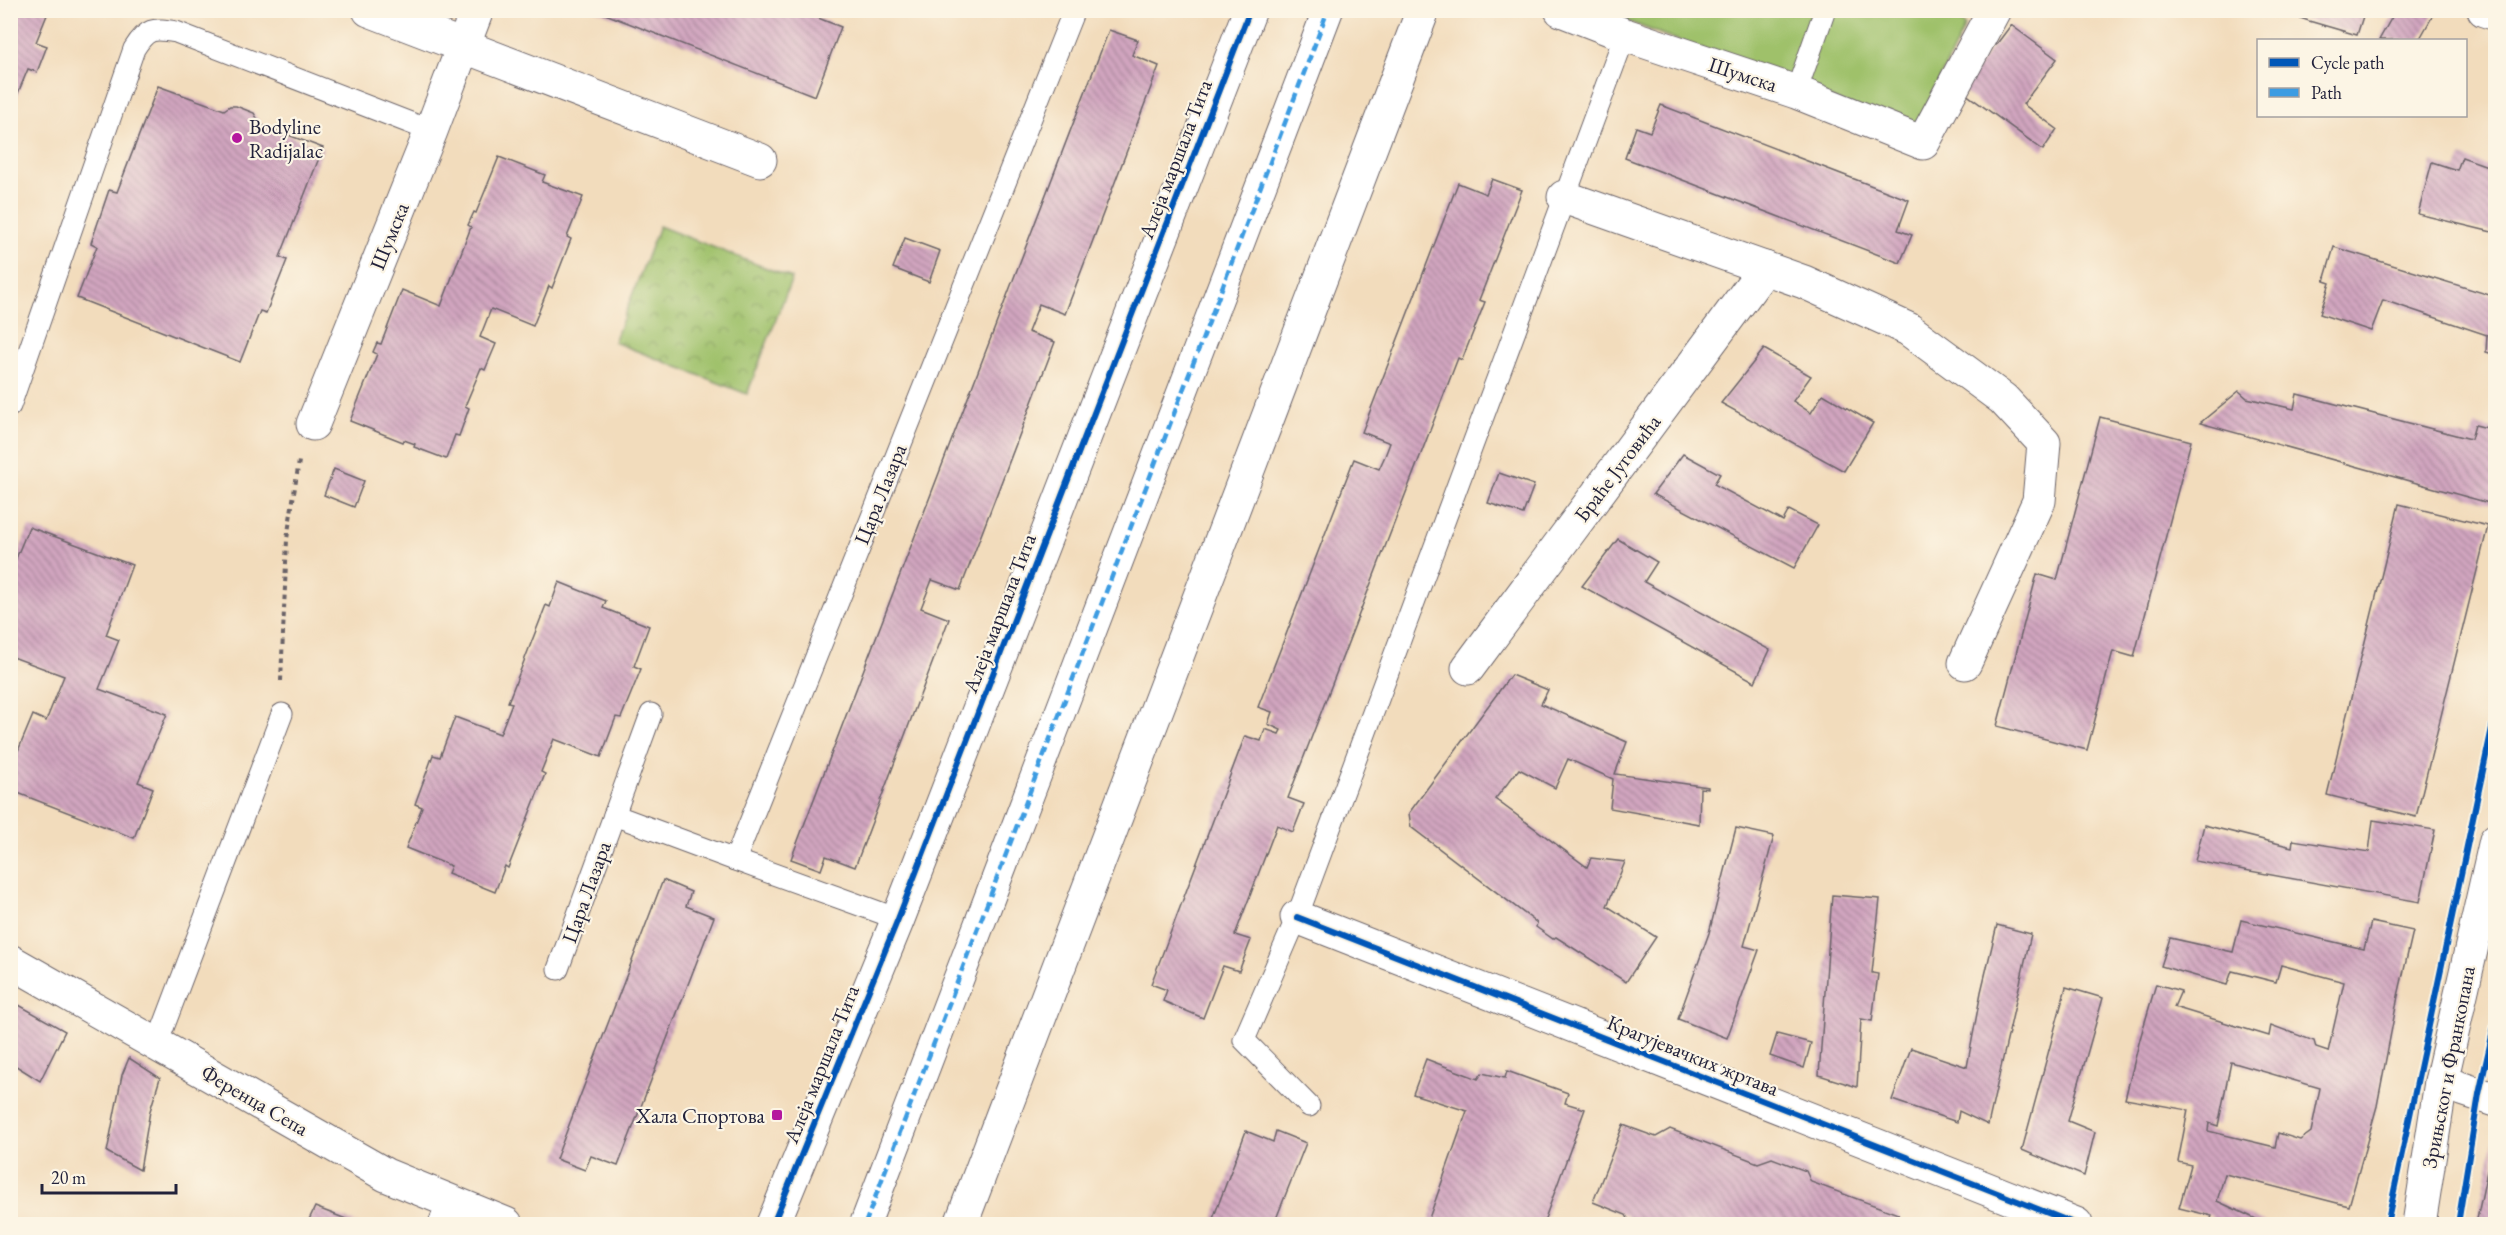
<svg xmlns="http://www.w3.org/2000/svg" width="2506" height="1235" viewBox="0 0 2506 1235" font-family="'EB Garamond',serif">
<defs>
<pattern id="park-crowns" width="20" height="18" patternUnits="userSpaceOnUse" patternTransform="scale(1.5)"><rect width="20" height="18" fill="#9fc16a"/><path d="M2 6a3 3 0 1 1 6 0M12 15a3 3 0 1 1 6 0" fill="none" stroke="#819c58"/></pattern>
<pattern id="building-back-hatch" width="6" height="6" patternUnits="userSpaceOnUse" patternTransform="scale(1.5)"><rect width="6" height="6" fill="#d1a5bf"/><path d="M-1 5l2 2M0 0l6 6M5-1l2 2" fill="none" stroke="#a9869c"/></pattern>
</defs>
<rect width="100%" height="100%" fill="#fcf5e5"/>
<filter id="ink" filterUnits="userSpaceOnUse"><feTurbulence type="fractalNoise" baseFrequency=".0167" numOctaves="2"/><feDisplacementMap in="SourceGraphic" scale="12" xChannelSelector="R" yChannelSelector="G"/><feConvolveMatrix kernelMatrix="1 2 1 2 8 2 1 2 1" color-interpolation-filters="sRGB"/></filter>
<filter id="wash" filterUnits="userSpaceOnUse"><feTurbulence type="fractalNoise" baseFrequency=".008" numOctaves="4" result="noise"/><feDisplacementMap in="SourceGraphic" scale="24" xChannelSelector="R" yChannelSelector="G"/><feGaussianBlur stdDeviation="1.35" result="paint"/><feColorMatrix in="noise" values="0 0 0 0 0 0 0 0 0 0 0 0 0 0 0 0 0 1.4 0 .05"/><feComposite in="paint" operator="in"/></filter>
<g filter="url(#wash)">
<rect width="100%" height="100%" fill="#f2dcbc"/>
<path fill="#9fc16a" stroke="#607252" stroke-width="1.5" d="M1951 10 1965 26 1915 130 1600 11Z"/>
<path fill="url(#park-crowns)" stroke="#607252" stroke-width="1.5" d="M659 226 792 278 747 394 614 342Z"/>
<g id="blocks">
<g fill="url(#building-back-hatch)" fill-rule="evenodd">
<path d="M10 10H49L36 42 47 46 37 72 28 69 11 110Z"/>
<path d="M595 10H798L841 27 815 96Z"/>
<path d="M2287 10H2365L2357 35 2309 21 2286 13Z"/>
<path d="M2396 10H2436L2419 40H2379Z"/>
<path d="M2011 25 2057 59 2023 104 2057 129 2043 150 1962 91 1994 44 1996 45Z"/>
<path d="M1109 30 1138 40 1132 55 1159 66 1065 314 1039 304 1028 332 1055 342 960 590 932 580 921 608 949 619 855 867 826 856 821 870 791 859Z"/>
<path d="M158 86 224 110 230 106H236L254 113 261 125 323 148 280 257 287 260 266 313 260 311 240 362 77 298 97 246 91 243 109 190 117 192Z"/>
<path d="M1661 105 1909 200 1898 230 1912 235 1900 263 1625 158 1636 127 1650 132Z"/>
<path d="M499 157 545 175 542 182 583 197 567 237 571 239 552 288 549 286 533 326 491 309 480 337 496 344 485 370 481 368 465 406 469 408 459 436 455 435 446 459 414 447 415 444 404 440 403 442 350 421 377 354 373 352 377 343 381 344 402 290 441 306 471 227 468 225 474 212 476 213Z"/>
<path d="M2462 157 2496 169V233L2418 214 2432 162 2457 170Z"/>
<path d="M1492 179 1522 190 1479 300 1485 302 1462 360 1458 358 1288 798 1304 804 1293 832 1277 825 1235 935 1251 940 1239 971 1223 966 1203 1018 1163 1001 1167 990 1151 984 1245 736 1261 741 1265 729 1279 734 1281 730 1268 724 1272 712 1258 707 1354 459 1379 469 1385 456 1390 443 1362 432 1458 183 1486 194Z"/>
<path d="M905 238 940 251 929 282 893 268Z"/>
<path d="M2334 247 2496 297V355L2486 352 2487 335 2383 300 2371 331 2320 314 2330 283 2324 281Z"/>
<path d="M1764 349 1811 376 1793 401 1811 413 1823 394 1873 423 1844 471 1721 403Z"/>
<path d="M2239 391 2247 398 2294 409 2297 394 2471 439 2475 425 2496 430V505L2200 423Z"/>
<path d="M2100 417 2191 441 2134 657 2113 651 2087 750 1997 726 2037 574 2057 580Z"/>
<path d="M1683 454 1720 474 1714 484 1783 521 1789 510 1818 525 1794 568 1653 494Z"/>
<path d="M334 469 364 481 354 507 324 495Z"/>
<path d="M1499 473 1534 485 1523 514 1488 503Z"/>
<path d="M2399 504 2488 526 2416 817 2327 795Z"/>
<path d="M29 527 132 565 106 635 119 640 99 689 167 714 138 782 153 788 134 838 10 790V770L33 715 46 721 64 676 10 656V573Z"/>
<path d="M1618 539 1657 562 1644 582 1770 650 1755 682 1582 586Z"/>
<path d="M559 582 606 601 603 608 649 626 634 666 641 669 621 718 616 717 601 757 554 739 541 772 545 774 508 868 505 866 495 892 448 873 451 866 406 848 422 807 415 804 433 755 440 757 455 717 500 734 512 703 508 702 546 605 550 607Z"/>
<path d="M1511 675 1548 690 1541 704 1627 742 1615 774 1708 787V789L1700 788 1699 824 1610 808 1613 779 1568 759 1555 788 1519 769 1495 799 1587 867 1591 858 1625 862 1607 906 1656 937 1626 982 1556 937 1553 939 1536 927 1537 923 1411 827 1409 813Z"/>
<path d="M2373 820 2435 830 2420 902 2195 861 2204 825 2292 847 2293 840 2369 852Z"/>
<path d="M1736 828 1774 836 1744 946 1759 950 1727 1038 1678 1019 1709 933Z"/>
<path d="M663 880 691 892 686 906 714 917 618 1166 591 1156 585 1170 556 1159Z"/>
<path d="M1832 895 1880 899 1872 973 1878 974 1872 1021 1861 1019 1857 1087 1819 1075Z"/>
<path d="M2241 920 2364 949 2371 922 2413 931 2398 996 2377 1106 2349 1206 2225 1174 2217 1201 2267 1224H2209L2212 1216 2179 1208 2191 1165 2178 1162 2188 1110 2125 1099 2140 1039 2156 984 2181 991 2174 1007 2269 1036 2271 1025 2314 1041 2316 1048 2328 1052 2344 982 2281 965 2276 982 2232 971 2227 985 2161 966 2170 938 2233 952ZM2231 1062 2320 1088 2311 1132 2300 1140 2278 1133 2275 1147 2208 1131 2209 1123 2218 1126Z"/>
<path d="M1997 925 2031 934 1988 1125 1959 1111 1957 1122 1892 1100 1911 1048 1967 1067 1981 992Z"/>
<path d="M2066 987 2103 998 2068 1121 2095 1132 2084 1176 2022 1150Z"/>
<path d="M10 1000 65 1031 40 1081 13 1064 10 1066Z"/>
<path d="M1777 1034 1811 1043 1804 1068 1770 1056Z"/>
<path d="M129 1058 160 1078 150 1111 140 1170 107 1152 122 1075Z"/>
<path d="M1426 1059 1478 1079 1482 1073 1505 1078 1507 1071 1568 1093 1565 1103 1585 1109 1543 1224H1427L1467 1111 1413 1094Z"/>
<path d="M1623 1125 1656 1137 1670 1129 1758 1163 1772 1158 1806 1171 1811 1182 1898 1214 1901 1224H1631L1626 1215 1593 1202Z"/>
<path d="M1246 1131 1273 1142 1276 1131 1306 1143 1274 1224H1211Z"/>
<path d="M2494 1138 2496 1224H2476Z"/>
<path d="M315 1207 359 1224H307Z"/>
</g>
</g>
</g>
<g filter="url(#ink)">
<use href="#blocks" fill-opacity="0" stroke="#6b6368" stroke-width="1.5"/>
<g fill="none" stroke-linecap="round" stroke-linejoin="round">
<defs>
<g id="service">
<path d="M1796 92 1825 10"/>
<path d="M10 406 134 49C147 28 153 28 176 32L431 131"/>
<path d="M614 815 735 860 1074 10"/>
<path d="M735 860 898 919"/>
<path d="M558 969 651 714"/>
<path d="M157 1044 282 714"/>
<path d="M1309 1106 1244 1040 1297 917 1625 35"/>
<path d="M439 1224 448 1201"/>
</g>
<path id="pedestrian" d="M865 1224 1328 10"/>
<g id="minor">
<path d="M369 10 760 160"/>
<path d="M1561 10 1625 35 1796 92 1923 143 1994 10"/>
<path d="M2484 10 2496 14"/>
<path d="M1564 197 1804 282 1908 329 2003 399 2044 443 2039 501 1965 663"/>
<path d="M313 424 431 131 477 10"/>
<path d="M1468 668 1765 268"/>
<path d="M1297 917 2076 1224"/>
<path d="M2441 1082 2496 1100"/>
</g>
<g id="tertiary">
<path d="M10 961 386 1175 506 1224"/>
<path d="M773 1224 898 919 1250 10"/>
<path d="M961 1224 1423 10"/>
<path d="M2419 1224 2441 1082 2496 840"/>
</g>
</defs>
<use href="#service" stroke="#6b6368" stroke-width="23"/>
<use href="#pedestrian" stroke="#6b6368" stroke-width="32"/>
<use href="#minor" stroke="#6b6368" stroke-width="35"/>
<use href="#tertiary" stroke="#6b6368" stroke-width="35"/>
<path stroke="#6b6368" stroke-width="4" stroke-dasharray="4.5 4.5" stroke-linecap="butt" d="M281 681 287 539 299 461"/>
<use href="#service" stroke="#fff" stroke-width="21"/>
<use href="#pedestrian" stroke="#fff" stroke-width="30"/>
<use href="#minor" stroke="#fff" stroke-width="33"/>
<use href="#tertiary" stroke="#fff" stroke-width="33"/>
<path stroke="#3c9ce2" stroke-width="4.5" stroke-dasharray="9 4.5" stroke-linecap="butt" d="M865 1224 1328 10"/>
<defs>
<g id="cycleway">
<path d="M1297 917 2076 1224"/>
<path d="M773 1224 898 919 1250 10"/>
<path d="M2387 1224 2496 709"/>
<path d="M2458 1224 2479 1094 2496 1018"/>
</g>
</defs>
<use href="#cycleway" stroke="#fcf5e5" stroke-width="10"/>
<use href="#cycleway" stroke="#0057b8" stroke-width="6"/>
</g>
</g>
<g fill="#b5179e" stroke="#fcf5e5" stroke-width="2">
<circle cx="237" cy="138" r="6"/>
<rect x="771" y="1109" width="12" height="12" rx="3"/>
</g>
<g text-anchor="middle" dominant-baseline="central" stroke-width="4.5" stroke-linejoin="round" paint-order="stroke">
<g font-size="21" fill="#22223b" stroke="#fcf5e5">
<text transform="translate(1743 74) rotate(18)">Шумска</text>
<text transform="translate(1175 159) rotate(-69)">Алеја маршала Тита</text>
<text transform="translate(389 236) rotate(-68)">Шумска</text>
<text transform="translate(1617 468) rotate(-53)">Браће Југовића</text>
<text transform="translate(880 494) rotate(-68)">Цара Лазара</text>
<text transform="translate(999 613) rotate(-69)">Алеја маршала Тита</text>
<text transform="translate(586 892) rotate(-70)">Цара Лазара</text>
<text transform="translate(1693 1055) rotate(22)">Крагујевачких жртава</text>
<text transform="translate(821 1064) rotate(-68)">Алеја маршала Тита</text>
<text transform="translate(2448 1067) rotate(-79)">Зрињског и Франкопана</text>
<text transform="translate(255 1100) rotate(30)">Ференца Сепа</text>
</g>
<g font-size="21" fill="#22223b" stroke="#fcf5e5" text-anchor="start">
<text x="249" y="126">Bodyline<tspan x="249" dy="24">Radijalac</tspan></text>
<text x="765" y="1115" text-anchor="end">Хала Спортова</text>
</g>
</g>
<rect width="2506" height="1235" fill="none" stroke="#fcf5e5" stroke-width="36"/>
<rect x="2257" y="39" width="210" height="78" fill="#fcf5e5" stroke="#a5a1a1" stroke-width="1.5"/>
<rect x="2269" y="58" width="30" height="9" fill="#0057b8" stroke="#a5a1a1" stroke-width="1.5"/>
<text x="2311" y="69" font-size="18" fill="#22223b">Cycle path</text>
<rect x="2269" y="88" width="30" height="9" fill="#3c9ce2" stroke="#a5a1a1" stroke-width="1.5"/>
<text x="2311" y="99" font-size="18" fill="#22223b">Path</text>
<path d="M42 1184v9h134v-9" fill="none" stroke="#22223b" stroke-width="3"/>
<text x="51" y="1184" font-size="18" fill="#22223b" stroke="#fcf5e5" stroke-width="4.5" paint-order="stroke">20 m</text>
</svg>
